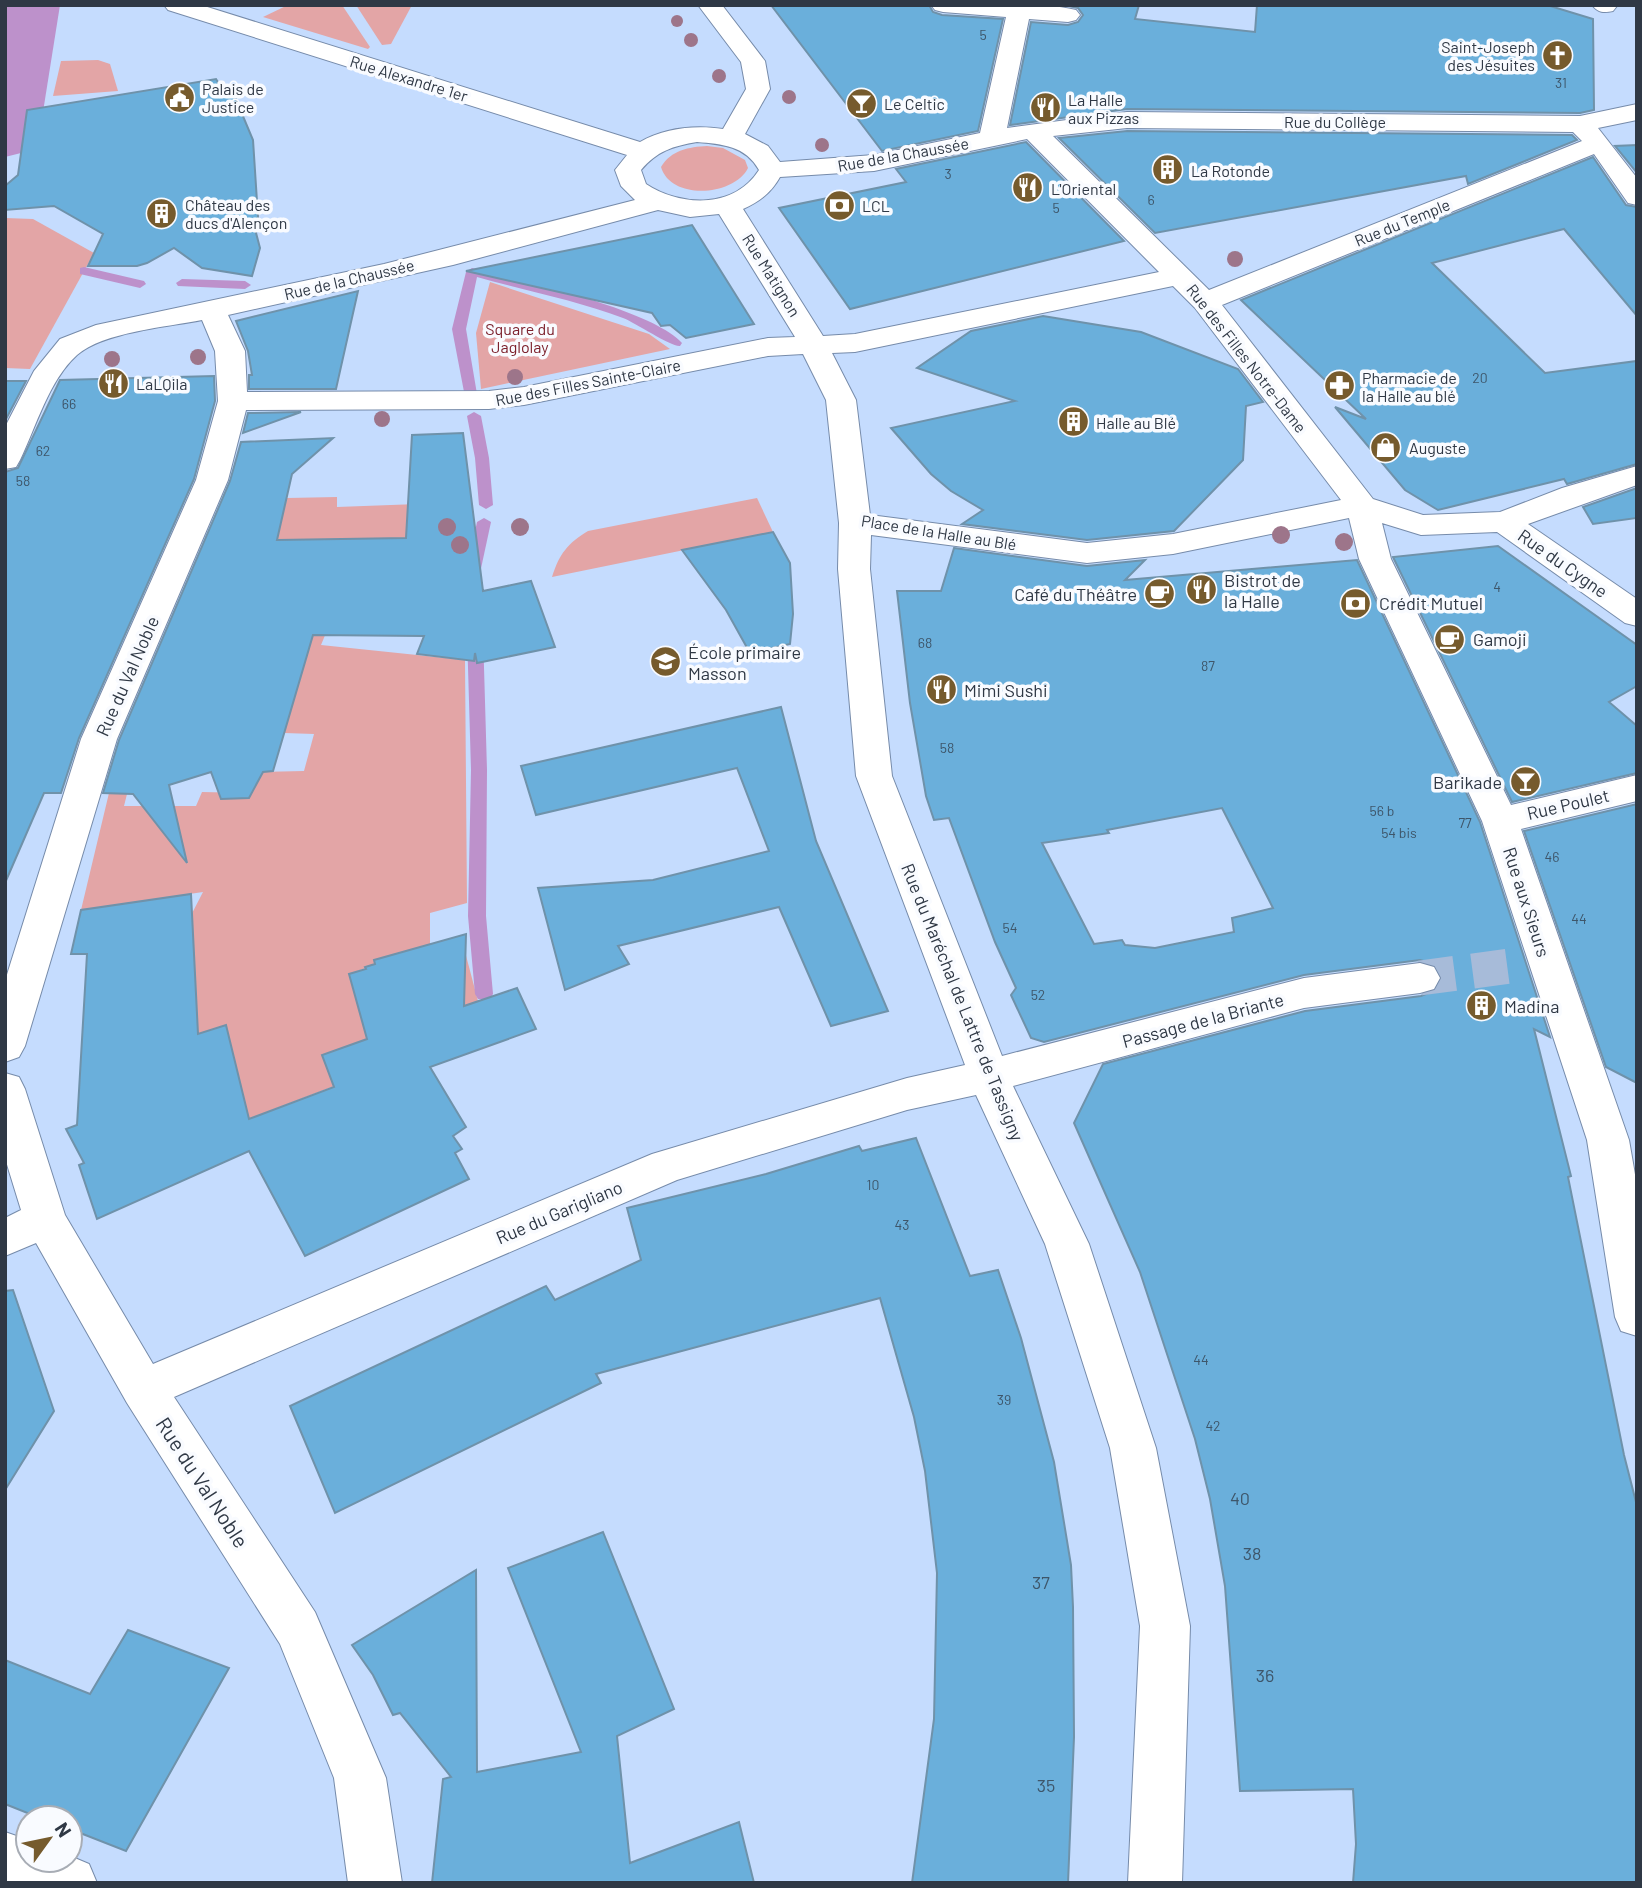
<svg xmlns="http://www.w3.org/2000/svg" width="1642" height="1888" viewBox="0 0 1642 1888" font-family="Barlow,sans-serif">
<rect width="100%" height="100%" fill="#c5dcfe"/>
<g fill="#e3a5a6">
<path d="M288 5H342L370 47 368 49 263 17Z"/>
<path d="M356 5H412L391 44 382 45Z"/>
<path d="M98 60 110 64 118 91 53 96 61 61Z"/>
<path d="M707 146 723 148 745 160 748 168C734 196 671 201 661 167 671 150 689 147 707 146Z"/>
<path d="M5 218 33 219 94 253 30 369 5 368Z"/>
<path d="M490 282 649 334 670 349 481 389 476 333Z"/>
<path d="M337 497V507L472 502 474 521 464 566 338 604 321 645 465 660 467 903 430 913V945L349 974 464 948 478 1001 322 1055 332 1080 337 1085 248 1119 226 1026 156 1047 155 1000 196 988 186 925 203 892 81 910 109 793 127 794 124 806H196L202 792 249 793 259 772 304 771 314 734 284 733 310 645 244 541 285 506 287 498Z"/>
<path d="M757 498 773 532 552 577C559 554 568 543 588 531Z"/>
</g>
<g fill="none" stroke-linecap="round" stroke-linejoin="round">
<g fill="#bd91cb" fill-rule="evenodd">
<path d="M84 267 144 281 146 284 140 288 80 274V268Z"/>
<path d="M472 268C521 281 651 309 682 343L680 346C671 347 636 323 623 318 579 301 523 290 477 277L466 329 477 394 470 398 465 397 452 329 466 272Z"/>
<path d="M182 279 245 281 251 285 245 289 178 286 176 283Z"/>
<path d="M474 412 481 416 489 458 493 505 486 509 479 505 475 458 467 416Z"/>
<path d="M484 518 491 522 480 573 473 578 466 573 477 522Z"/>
<path d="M475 628 483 633 487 770 486 916 493 994 490 999H478L475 994 468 916 471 770 467 633Z"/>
</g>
<path fill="#bd91cb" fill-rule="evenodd" d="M5 5H60L39 137 29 151 5 157Z"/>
</g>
<g fill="#6aafdb" stroke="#6f92aa" stroke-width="2" fill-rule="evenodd">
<path d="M771 5H929L933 12 942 15 1003 19 978 131 882 151Z"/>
<path d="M1064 5H1139L1135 19 1255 32 1257 5H1547L1593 19 1594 110 1580 113 1127 109 1010 125 1031 22 1068 25 1078 22 1083 15 1078 8Z"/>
<path d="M216 79 224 92 232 90 253 140 258 217 255 229 260 248 252 276 202 268 174 248 147 263 137 266H88L103 234 54 206 5 210V186L18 175 27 110Z"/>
<path d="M1127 131 1572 135 1577 140 1468 184 1466 176 1155 233 1059 138Z"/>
<path d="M1026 142 1124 241 850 309 779 208 906 182 896 169Z"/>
<path d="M1637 145V173L1615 146Z"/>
<path d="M1593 157 1626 205 1637 207V316L1564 229 1432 263 1545 373 1637 361V464L1567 484 1564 479 1438 510 1405 490 1335 407 1366 419 1241 300Z"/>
<path d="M692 225 754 324 686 338 670 325 661 326 652 313 466 271Z"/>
<path d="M358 291 336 389H249V375H252L248 351 236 321Z"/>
<path d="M1043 316 1141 332 1238 369 1263 402 1246 406 1243 460 1174 531 1087 540 962 524 983 510 951 491 931 474 891 428 1015 401 917 368 971 331Z"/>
<path d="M214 376 215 401 194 479 79 738 61 793H44L5 883V472L18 468 60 380Z"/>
<path d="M5 381H26L5 421Z"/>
<path d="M301 412 243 433 248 413Z"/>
<path d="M463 433 483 591 531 581 555 647 477 663 475 653 474 661 417 654 424 636 313 635 273 771 263 772 249 798 221 799 211 772 169 785 187 863 133 794 103 793 119 740 230 481 241 442 333 438 292 474 277 540 406 538 412 435Z"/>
<path d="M1637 488V518L1593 524 1583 507Z"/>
<path d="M773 532 790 563 793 614 790 644 750 653 726 610 682 550Z"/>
<path d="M1498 546 1637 645V686L1609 702 1637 726V773L1512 802 1393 557Z"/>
<path d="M954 548 1087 566 1145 560 1125 580 1357 560 1480 822 1550 1037 1534 1029 1571 1176 1568 1177 1624 1455 1637 1506V1883H1353L1356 1844 1353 1789 1240 1791 1225 1586 1210 1499 1195 1439 1140 1272 1074 1123 1103 1064 1305 1011 1421 996 1436 990 1442 977 1435 964 1420 960 1304 975 1044 1042 1031 1038 1011 995 1016 988 995 942 949 818 934 820 926 796 910 703 897 591H941ZM1222 808 1273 908 1232 918 1234 932 1155 948 1125 945 1122 940 1094 944 1042 843 1109 833 1107 830Z"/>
<path d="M781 707 816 841 888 1011 831 1026 779 907 618 946 629 964 565 990 538 888 653 880 769 851 737 768 536 815 521 766Z"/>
<path d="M1637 804V1083L1606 1067 1524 831Z"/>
<path d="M191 894 198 1034 226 1025 249 1119 334 1087 322 1055 367 1039 349 974 366 969 365 967 375 964 374 960 466 934 464 1006 517 988 536 1029 430 1067 466 1127 453 1136 462 1149 455 1153 469 1179 305 1256 249 1151 97 1219 79 1165 84 1163 66 1129 77 1125 87 954H71L81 910Z"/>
<path d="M916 1138 970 1276 998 1270 1021 1338 1054 1462 1071 1565 1073 1607 1074 1737 1068 1883H912L934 1719 937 1573 925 1471 914 1417 880 1298 596 1374 601 1383 335 1513 290 1406 546 1286 555 1300 641 1260 627 1208 766 1174 859 1146 862 1151Z"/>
<path d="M13 1290 54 1411 5 1490V1291Z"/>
<path d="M603 1532 674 1709 617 1736 630 1863 739 1822 754 1883H432L443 1779 451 1777 400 1713 393 1715 373 1675 352 1645 476 1570 477 1772 581 1752 508 1568Z"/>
<path d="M128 1630 229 1668 126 1851 70 1829V1818H40L5 1804V1660L90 1694Z"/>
</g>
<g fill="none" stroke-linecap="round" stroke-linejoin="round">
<path stroke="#a7bbd9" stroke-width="35" stroke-dasharray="35 18" stroke-linecap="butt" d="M1420 978 1518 965"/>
<defs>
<g id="minor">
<path d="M164 5H201L640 142C665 128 695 125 723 129L746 89 741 62 698 5H722L765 61 770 89 745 134 768 146 780 162 874 155 980 133 1006 17 943 12 935 10 931 5C978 5 1031 0 1076 10L1080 15 1076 20 1068 22 1029 19 1007 128 1127 112 1580 116 1637 104V120L1598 128 1637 178V205L1628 203 1594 154 1222 305 1373 499 1423 515 1500 512 1562 488 1637 466V485L1528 524 1637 599V626L1625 623 1497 532 1421 535 1382 523 1391 559 1511 805 1637 775V801L1521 829 1629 1140 1637 1186V1336L1621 1331 1615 1317 1587 1140 1482 821 1359 559 1349 518 1173 554 1087 563 871 535 870 569 892 776 1002 1056 1304 978 1420 963 1434 967 1440 978 1434 989 1420 993 1304 1008 1013 1086 1089 1244 1156 1448 1190 1626 1182 1883H1128L1140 1626 1110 1448 1045 1244 976 1095 907 1110 677 1180 174 1397 315 1612 386 1778 402 1883H348L334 1778 280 1644 127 1403 36 1243 5 1256V1218L21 1210 5 1158V1073L19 1077 25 1089 65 1215 153 1364 652 1154 907 1078 965 1065 856 776 838 569 839 523 826 400 803 354 768 356 524 405 489 409 246 410 228 480 117 739 25 1046 19 1057 5 1062V981L81 739 196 480 218 401 215 351 202 320C168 327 103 332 77 355 49 380 36 427 20 460L16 467 5 469V427L34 371 60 339 96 325 384 264 635 200 621 186 615 170 627 155 168 10ZM1127 128 1573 132 1582 141 1209 290 1053 136ZM1027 139 1159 272 855 334 823 336 743 209C760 201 771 193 780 177L874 171ZM697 142C722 144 746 146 759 170 734 209 681 207 646 184L641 170C657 151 673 146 697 142ZM658 210 690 217 719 214 795 337 768 338 524 387 489 391 247 392 245 351 228 315 453 265ZM1173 286 1195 308 1341 500 1173 534 1087 543 870 515 856 400 832 353 855 352Z"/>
<path d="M1592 5H1616L1617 6 1613 11C1604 13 1598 13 1592 5Z"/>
<path d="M5 1832 28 1840V1860H70V1856L89 1864 97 1883H5Z"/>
</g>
</defs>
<use href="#minor" stroke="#768baa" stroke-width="2"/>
<use href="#minor" fill="#fff" fill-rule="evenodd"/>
</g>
<g fill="#9d758a">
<circle cx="677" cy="21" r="6"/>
<circle cx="691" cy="40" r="7"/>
<circle cx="719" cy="76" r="7"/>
<circle cx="789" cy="97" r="7"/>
<circle cx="822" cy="145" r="7"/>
<circle cx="1235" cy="259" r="8"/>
<circle cx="198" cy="357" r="8"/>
<circle cx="112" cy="359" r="8"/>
<circle cx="515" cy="377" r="8"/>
<circle cx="382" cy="419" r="8"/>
<circle cx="447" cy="527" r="9"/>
<circle cx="520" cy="527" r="9"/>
<circle cx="1281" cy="535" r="9"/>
<circle cx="1344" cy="542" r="9"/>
<circle cx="460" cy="545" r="9"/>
</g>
<defs>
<symbol id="church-disc" viewBox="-11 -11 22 22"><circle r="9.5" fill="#765b2d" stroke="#f9fbff"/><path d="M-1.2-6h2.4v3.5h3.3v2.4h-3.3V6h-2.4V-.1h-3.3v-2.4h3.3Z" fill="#fff"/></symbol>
<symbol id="civic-disc" viewBox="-11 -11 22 22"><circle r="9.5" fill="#765b2d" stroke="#f9fbff"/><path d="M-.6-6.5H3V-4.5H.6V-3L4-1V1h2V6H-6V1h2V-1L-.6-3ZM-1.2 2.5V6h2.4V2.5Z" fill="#fff"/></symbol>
<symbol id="bar-disc" viewBox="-11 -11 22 22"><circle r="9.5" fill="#765b2d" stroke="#f9fbff"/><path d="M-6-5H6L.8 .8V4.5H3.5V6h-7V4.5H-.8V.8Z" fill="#fff"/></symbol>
<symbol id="restaurant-disc" viewBox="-11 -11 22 22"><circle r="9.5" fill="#765b2d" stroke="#f9fbff"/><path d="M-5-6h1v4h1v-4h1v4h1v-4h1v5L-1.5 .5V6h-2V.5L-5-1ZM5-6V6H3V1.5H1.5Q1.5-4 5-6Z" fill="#fff"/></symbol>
<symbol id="building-disc" viewBox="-11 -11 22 22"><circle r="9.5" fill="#765b2d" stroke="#f9fbff"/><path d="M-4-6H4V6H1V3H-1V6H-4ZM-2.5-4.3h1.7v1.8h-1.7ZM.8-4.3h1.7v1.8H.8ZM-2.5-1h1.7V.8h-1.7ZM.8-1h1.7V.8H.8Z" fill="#fff"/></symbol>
<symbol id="bank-disc" viewBox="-11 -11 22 22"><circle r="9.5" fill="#765b2d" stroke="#f9fbff"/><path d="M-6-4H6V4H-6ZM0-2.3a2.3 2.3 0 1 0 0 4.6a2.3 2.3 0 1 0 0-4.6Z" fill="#fff"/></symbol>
<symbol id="pharmacy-disc" viewBox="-11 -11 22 22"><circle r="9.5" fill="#765b2d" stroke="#f9fbff"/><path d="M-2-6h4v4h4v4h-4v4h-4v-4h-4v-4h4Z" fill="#fff"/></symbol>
<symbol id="shop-disc" viewBox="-11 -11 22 22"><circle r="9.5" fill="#765b2d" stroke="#f9fbff"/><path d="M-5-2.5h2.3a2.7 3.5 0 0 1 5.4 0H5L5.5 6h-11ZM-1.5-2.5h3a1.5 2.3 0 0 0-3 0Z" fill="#fff"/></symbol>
<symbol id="cafe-disc" viewBox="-11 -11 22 22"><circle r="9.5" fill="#765b2d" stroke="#f9fbff"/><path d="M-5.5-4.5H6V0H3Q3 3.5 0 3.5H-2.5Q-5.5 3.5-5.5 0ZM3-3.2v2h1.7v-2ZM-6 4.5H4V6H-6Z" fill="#fff"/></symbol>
<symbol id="school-disc" viewBox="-11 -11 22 22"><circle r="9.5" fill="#765b2d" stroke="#f9fbff"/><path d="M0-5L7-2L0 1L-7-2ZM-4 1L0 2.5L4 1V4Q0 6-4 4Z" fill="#fff"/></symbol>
</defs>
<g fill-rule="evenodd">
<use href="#church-disc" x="1540" y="38" width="35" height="35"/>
<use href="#civic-disc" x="162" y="80" width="35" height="35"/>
<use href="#bar-disc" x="844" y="86" width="35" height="35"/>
<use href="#restaurant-disc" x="1028" y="90" width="35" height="35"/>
<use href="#building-disc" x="1150" y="152" width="35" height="35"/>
<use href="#restaurant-disc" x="1010" y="170" width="35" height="35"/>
<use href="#bank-disc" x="822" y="188" width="35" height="35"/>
<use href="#building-disc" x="144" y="196" width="35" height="35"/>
<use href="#restaurant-disc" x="96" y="366" width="35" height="35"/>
<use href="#pharmacy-disc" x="1322" y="368" width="35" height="35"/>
<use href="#building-disc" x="1056" y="404" width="35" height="35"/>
<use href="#shop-disc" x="1368" y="430" width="35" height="35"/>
<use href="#restaurant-disc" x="1184" y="572" width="35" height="35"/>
<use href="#cafe-disc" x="1142" y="576" width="35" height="35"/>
<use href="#bank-disc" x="1338" y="586" width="35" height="35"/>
<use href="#cafe-disc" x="1432" y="622" width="35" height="35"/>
<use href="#school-disc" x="648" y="644" width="35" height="35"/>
<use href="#restaurant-disc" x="924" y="672" width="35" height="35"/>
<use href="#bar-disc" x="1508" y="764" width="35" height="35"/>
<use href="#building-disc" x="1464" y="988" width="35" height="35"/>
</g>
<g text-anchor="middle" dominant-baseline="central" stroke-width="7" stroke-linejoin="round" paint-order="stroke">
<g font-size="14" fill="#3e566a">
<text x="983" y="34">5</text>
<text x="1561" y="82">31</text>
<text x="948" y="173">3</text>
<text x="1151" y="199">6</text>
<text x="1056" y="207">5</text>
<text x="1480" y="377">20</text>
<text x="69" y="403">66</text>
<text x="43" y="450">62</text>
<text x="23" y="480">58</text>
<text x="1497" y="586">4</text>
<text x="925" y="642">68</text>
<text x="1208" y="665">87</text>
<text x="947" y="747">58</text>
<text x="1382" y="810">56 b</text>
<text x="1465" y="822">77</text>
<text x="1399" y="832">54 bis</text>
<text x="1552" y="856">46</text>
<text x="1579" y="918">44</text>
<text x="1010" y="927">54</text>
<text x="1038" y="994">52</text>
<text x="873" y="1184">10</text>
<text x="902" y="1224">43</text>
<text x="1201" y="1359">44</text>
<text x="1004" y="1399">39</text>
<text x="1213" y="1425">42</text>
</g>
<g font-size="16" fill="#2f3845" stroke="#f9fbff" text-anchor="start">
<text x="1535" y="46" text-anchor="end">Saint-Joseph<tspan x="1535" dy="18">des Jésuites</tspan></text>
<text x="202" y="88">Palais de<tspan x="202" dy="18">Justice</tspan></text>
<text x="1068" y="99">La Halle<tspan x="1068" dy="18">aux Pizzas</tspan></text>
<text x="884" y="103">Le Celtic</text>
<text x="1191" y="170">La Rotonde</text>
<text x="1051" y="188">L'Oriental</text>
<text x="185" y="204">Château des<tspan x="185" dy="18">ducs d'Alençon</tspan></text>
<text x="862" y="205">LCL</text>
<text x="1362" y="377">Pharmacie de<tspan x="1362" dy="18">la Halle au blé</tspan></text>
<text x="136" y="383">LaLQila</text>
<text x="1096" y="422">Halle au Blé</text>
<text x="1409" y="447">Auguste</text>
</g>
<g font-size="16" fill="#2f3845" stroke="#f9fbff">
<text transform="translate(409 78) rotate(17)">Rue Alexandre 1er</text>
<text x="1335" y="121">Rue du Collège</text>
<text transform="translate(903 154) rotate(-10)">Rue de la Chaussée</text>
<text transform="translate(1402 222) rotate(-22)">Rue du Temple</text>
<text transform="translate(772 275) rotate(58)">Rue Matignon</text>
<text transform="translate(349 279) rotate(-13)">Rue de la Chaussée</text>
<text transform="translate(1247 358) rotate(52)">Rue des Filles Notre-Dame</text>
<text transform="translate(588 382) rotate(-11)">Rue des Filles Sainte-Claire</text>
<text transform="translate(939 532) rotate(9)">Place de la Halle au Blé</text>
</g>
<g font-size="16" fill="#7c202c" stroke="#f9fbff">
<text x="520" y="328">Square du<tspan x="520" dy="18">Jaglolay</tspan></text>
</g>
<g font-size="18" fill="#2f3845" stroke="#f9fbff">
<text transform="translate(1563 563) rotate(35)">Rue du Cygne</text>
<text transform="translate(127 676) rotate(-66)">Rue du Val Noble</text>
<text transform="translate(1568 804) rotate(-13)">Rue Poulet</text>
<text transform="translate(1527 902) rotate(72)">Rue aux Sieurs</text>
<text transform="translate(963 1002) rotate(68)">Rue du Maréchal de Lattre de Tassigny</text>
<text transform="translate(1203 1020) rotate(-15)">Passage de la Briante</text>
<text transform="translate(559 1212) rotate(-23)">Rue du Garigliano</text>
</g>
<g font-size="18" fill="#2f3845" stroke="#f9fbff" text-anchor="start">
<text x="1224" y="580">Bistrot de<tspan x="1224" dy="21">la Halle</tspan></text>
<text x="1137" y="594" text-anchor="end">Café du Théâtre</text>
<text x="1379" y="603">Crédit Mutuel</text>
<text x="1473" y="639">Gamoji</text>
<text x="688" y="652">École primaire<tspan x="688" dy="21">Masson</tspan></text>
<text x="964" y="690">Mimi Sushi</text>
<text x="1502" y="782" text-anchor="end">Barikade</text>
<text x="1504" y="1006">Madina</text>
</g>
<g font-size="18" fill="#3e566a">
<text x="1240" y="1498">40</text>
<text x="1252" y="1553">38</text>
<text x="1041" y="1582">37</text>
<text x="1265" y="1675">36</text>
<text x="1046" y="1785">35</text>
</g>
<g font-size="21" fill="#2f3845" stroke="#f9fbff">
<text transform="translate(203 1482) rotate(57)">Rue du Val Noble</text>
</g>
</g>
<rect width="1642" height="1888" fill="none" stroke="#2f3845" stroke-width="14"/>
<g transform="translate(49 1839) rotate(57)"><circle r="33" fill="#f9fbff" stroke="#a8adb5" stroke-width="2"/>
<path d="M0-5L12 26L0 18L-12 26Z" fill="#765b2d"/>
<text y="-10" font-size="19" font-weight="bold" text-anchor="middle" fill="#2f3845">N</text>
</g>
</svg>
